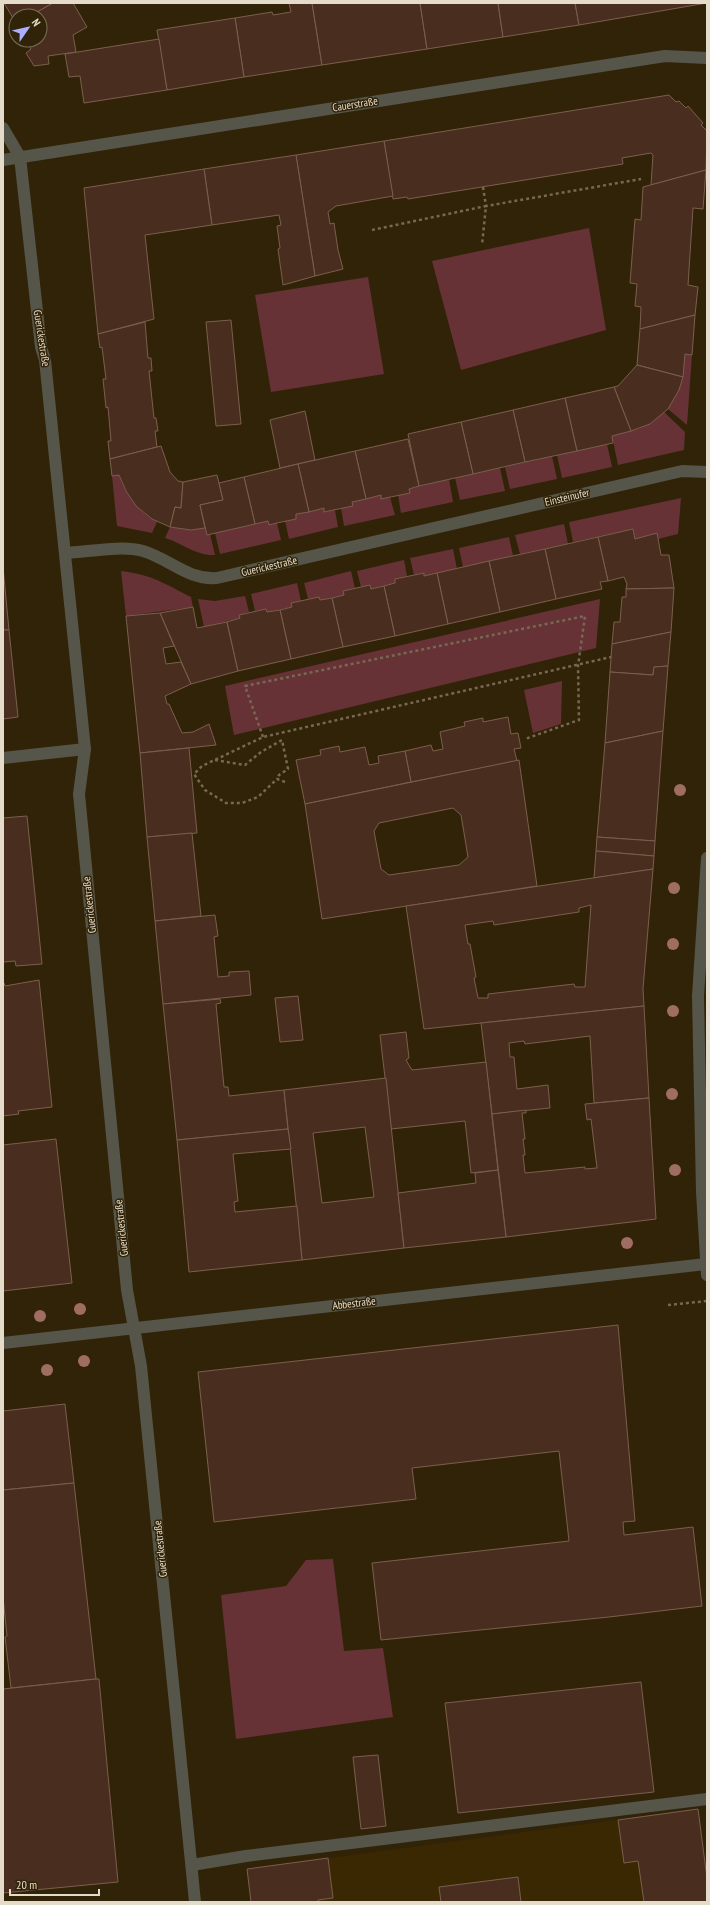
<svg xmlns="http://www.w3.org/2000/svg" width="710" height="1905" viewBox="0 0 710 1905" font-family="'PT Sans Narrow',sans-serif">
<rect width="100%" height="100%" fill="#312307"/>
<path fill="#3a2803" d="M698 1809 707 1878V1902H251L247 1869Z"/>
<g fill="#663236">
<path d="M589 228 606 330 461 370 432 261Z"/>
<path d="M368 277 384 374 271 392 255 295Z"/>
<path d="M685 354 692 355 687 425 668 409C680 389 683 377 685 354Z"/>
<path d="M664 412 685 432 684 450 618 465 612 436 641 428Z"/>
<path d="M607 444 612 467 562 478 557 455Z"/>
<path d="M552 456 557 479 510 489 505 467Z"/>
<path d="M500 468 505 491 460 500 455 478Z"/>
<path d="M119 475C125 495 139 512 157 522L152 533 117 526 112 476Z"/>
<path d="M449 479 453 502 401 513 398 495 409 489Z"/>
<path d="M381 495V499L390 497 395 515 344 526 341 508 353 506 352 502Z"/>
<path d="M681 498 678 534 658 539 657 533 635 539 633 529 573 542 569 522Z"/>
<path d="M324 508 325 512 335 510 338 527 289 539 285 521 296 519V514Z"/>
<path d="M268 521 269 525 277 523 281 540 220 554 215 533Z"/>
<path d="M564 524 568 544 520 554 515 535Z"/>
<path d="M170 527 191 530 205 528 207 534H210L215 555C196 556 182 543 165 538Z"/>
<path d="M509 537 513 556 463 567 459 548Z"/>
<path d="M453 549 457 569 424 576 423 573 414 575 410 558Z"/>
<path d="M404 560 407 576 395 579V583L371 589 370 585 361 587 357 571Z"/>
<path d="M121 571C153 575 163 583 191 597L193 607 126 616Z"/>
<path d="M351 571 355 588 343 591 344 595 320 600 318 597 308 599 304 583Z"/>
<path d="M297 583 301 601 291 603 292 607 267 612 266 609 255 611 251 594Z"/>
<path d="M245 596 249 612 239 615 240 618 204 627 198 599 215 601Z"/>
<path d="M600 599 596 648 234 735 225 686Z"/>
<path d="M562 681 561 724 533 733 524 690Z"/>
<path d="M333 1559 344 1651 383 1648 393 1717 236 1739 221 1595 286 1586 306 1560Z"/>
</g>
<g fill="#492e1f" stroke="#7c5e4e" fill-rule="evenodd">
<path d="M4 3H53L30 16H16V23Z"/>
<path d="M53 3H73L87 27 73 35 76 52 48 56 49 64 34 66 26 53 31 49 26 40H40V16H30Z"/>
<path d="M289 3H312L322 65 244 77 235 18 272 12 273 15 291 12Z"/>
<path d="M312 3H420L427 49 322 65Z"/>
<path d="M420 3H498L503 37 427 49Z"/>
<path d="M498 3H575L579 25 503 37Z"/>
<path d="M575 3H707L579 25Z"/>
<path d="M235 18 244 77 167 90 157 30Z"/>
<path d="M159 39 167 90 84 103 80 76 69 77 65 54Z"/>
<path d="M669 95 676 102 679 101 686 108 688 106 703 123 701 125 707 131 706 170 651 185 653 155 651 153 622 158 623 164 408 199 407 197 393 199 384 141Z"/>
<path d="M384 141 393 196 336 206 328 212 330 224 334 223 338 250 343 269 315 276 296 155Z"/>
<path d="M296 155 315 276 283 285 278 249 280 248 277 226 281 225 279 215 212 225 204 169Z"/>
<path d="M204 169 212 225 145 235 154 319 98 334 84 188Z"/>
<path d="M706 170 703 209 693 208 688 285 698 287 695 315 640 329 641 307 635 306 637 284 630 283 635 219 641 220 643 187Z"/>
<path d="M695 315 692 355 685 354 683 377 637 365 640 329Z"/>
<path d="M231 320 241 424 216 426 206 322Z"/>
<path d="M145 322 148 358H151L152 371H149L154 418H156L158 431H155L157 447 110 459 108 441H111L108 407 106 408 103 379H106L102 347 100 348 98 334Z"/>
<path d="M637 365 683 377 679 390 668 409 650 424 631 431 614 387 618 386Z"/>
<path d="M614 387 631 431 612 436 613 443 577 451 565 398Z"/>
<path d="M565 398 577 451 525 462 513 410Z"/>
<path d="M513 410 525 462 473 474 461 422Z"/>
<path d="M305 411 315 460 280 468 270 420Z"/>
<path d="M461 422 473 474 419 486 408 434Z"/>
<path d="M408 439 419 486 409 489 410 493 381 499V495L366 499 355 451Z"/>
<path d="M161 446 170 472 178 481 183 482 181 508 175 507 170 527 152 519 136 506 126 491 119 475 112 476 110 459Z"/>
<path d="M355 451 366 499 352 502 353 506 324 512V508L309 512 298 464Z"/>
<path d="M298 464 309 512 296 514V519L277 523 269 525 268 521 255 524 244 477Z"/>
<path d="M217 475 223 500 200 505 205 528 191 530 170 527 175 507 181 508 183 482Z"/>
<path d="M244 477 255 524 207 535 200 505 223 500 219 483Z"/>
<path d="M633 529 635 539 657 533 661 555H669L674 588 626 589 627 584 624 577 608 581 598 537Z"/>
<path d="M598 537 608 581 600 582 602 589 556 599 545 549Z"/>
<path d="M545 549 556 599 500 612 489 561Z"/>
<path d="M489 561 500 612 448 624 437 573Z"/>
<path d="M3 567 9 630H3Z"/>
<path d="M424 573V576L437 573 448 624 395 636 384 586 395 583V579Z"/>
<path d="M370 585 371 589 384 586 395 636 343 647 332 598 344 595 343 591Z"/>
<path d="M674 588 671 632 612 644 614 622H620L622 597H626V589Z"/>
<path d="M319 597 320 600 332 598 343 647 291 659 280 610 292 607 291 603Z"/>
<path d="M193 607 197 628 227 622 238 671 191 684 160 613Z"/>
<path d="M266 609 267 612 280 610 291 659 238 671 227 622 240 618 239 615Z"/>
<path d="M160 613 174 646 163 648 166 664 181 662 191 684 165 696 167 704H169L182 733 193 732 209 724 216 745 140 753 126 616Z"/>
<path d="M3 630H9L18 717 3 719Z"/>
<path d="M671 632 668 666 654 667 653 675 610 672 612 644Z"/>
<path d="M668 666 663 731 605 743 610 672 653 675 654 667Z"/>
<path d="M508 717 511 734 518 733 521 748 514 749 517 761 411 782 405 751 431 745 433 751 443 749 440 732 465 726 464 722 483 718V722Z"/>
<path d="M663 731 655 841 597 837 605 743Z"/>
<path d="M339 746 340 752 365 747 369 765 379 763 378 756 405 751 411 782 305 804 296 760 321 755 320 750Z"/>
<path d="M189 748 197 833 147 837 140 753Z"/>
<path d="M519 760 537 886 322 919 305 804ZM453 808 461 815 468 857 459 865 389 875 381 869 374 831 379 823Z"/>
<path d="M27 816 42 964 16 966 15 961 3 962V818Z"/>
<path d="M192 833 201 916 155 921 147 837Z"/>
<path d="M597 837 655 841 654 856 596 851Z"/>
<path d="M596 851 654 856 653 869 594 878Z"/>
<path d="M653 869 643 989 644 1006 424 1029 406 906ZM591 905 585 987H575L574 984 488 994V998H478L474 978 476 977 470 944H468L465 925 493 921 494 925 579 912V908Z"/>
<path d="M215 915 218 936 214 937 218 977 229 976V972L249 971 251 995 163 1004 155 921Z"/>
<path d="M39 980 52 1107 18 1111 19 1114 3 1116V983H4L5 986Z"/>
<path d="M298 996 303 1040 280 1042 275 998Z"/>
<path d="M220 999 221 1003 216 1004 224 1087H228L229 1096 284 1090 288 1129 177 1140 163 1004Z"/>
<path d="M644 1006 649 1098 594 1103 590 1036 525 1044 524 1041 509 1043 510 1057H514L517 1089 548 1085 550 1108 492 1114 481 1023Z"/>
<path d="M406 1032 409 1058 406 1060 412 1070 486 1062 498 1170 471 1173 465 1121 391 1129 380 1035Z"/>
<path d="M386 1078 404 1248 302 1260 284 1090ZM365 1127 374 1197 322 1203 313 1133Z"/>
<path d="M649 1098 656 1219 506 1237 492 1114 526 1110V1113H522L525 1139H523L525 1155H523L525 1173 585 1167V1169L597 1168 591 1119 587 1120 585 1104Z"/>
<path d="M288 1129 291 1149 233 1154 238 1201 234 1202 235 1212 297 1206 302 1260 189 1272 177 1140Z"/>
<path d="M56 1139 72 1283 3 1291V1145Z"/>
<path d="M498 1170 506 1237 404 1248 398 1193 476 1183 475 1173Z"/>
<path d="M618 1325 635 1521 623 1522 624 1535 693 1527 702 1606 609 1617 381 1640 372 1563 569 1541 559 1451 412 1468 416 1499 214 1522 198 1372Z"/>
<path d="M65 1404 74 1483 3 1490V1411Z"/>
<path d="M74 1483 96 1679 11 1688 5 1637 7 1636 3 1597V1490Z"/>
<path d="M96 1679H99L118 1882 3 1893V1689Z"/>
<path d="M641 1682 654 1792 458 1813 445 1703Z"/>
<path d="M378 1755 386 1826 361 1829 353 1757Z"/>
<path d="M698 1809 707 1878V1902H644L638 1861 624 1863 618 1820Z"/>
<path d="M328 1858 333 1898 318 1900V1902H251L247 1869Z"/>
<path d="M518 1877 521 1902H441L439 1887Z"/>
</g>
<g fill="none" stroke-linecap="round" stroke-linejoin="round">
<g stroke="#756952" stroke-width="2.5" stroke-dasharray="3 3" stroke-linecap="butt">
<path d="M483 187 486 206 641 179"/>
<path d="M372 230 486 206 482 245"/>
<path d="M263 737 245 686 585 616 578 666 579 720 525 739"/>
<path d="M215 760 245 765 261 752 282 740 288 769 279 775 277 779"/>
<path d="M285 782 277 779 258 797 242 803H226L205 790 194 774 202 766 263 737 611 657"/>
<path d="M668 1305 707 1301"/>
</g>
<g stroke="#555649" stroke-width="12">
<path d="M3 128 20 157 41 347 45 360 85 749 79 794 127 1290 141 1366 195 1902"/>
<path d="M3 160 665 56 707 58"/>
<path d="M65 553C88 552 121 545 143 551 170 559 187 580 217 578L682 471 707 472"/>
<path d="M3 758 85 749"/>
<path d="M707 858 698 996 702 1192 707 1275"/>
<path d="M3 1343 706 1264"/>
<path d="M192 1865 246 1856 707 1799"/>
</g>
</g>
<g fill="#a06d62">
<circle cx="680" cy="790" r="6"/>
<circle cx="674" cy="888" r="6"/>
<circle cx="673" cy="944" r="6"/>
<circle cx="673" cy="1011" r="6"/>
<circle cx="672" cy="1094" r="6"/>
<circle cx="675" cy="1170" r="6"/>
<circle cx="627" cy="1243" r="6"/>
<circle cx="80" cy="1309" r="6"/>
<circle cx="40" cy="1316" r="6"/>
<circle cx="84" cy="1361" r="6"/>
<circle cx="47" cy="1370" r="6"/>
</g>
<g text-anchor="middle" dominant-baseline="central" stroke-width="3" stroke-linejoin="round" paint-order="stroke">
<g font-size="11" fill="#e4dbcb" stroke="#312307">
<text transform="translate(355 104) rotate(-9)">Cauerstraße</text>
<text transform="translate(42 338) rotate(81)">Guerickestraße</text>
<text transform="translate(567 497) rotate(-13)">Einsteinufer</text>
<text transform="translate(269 566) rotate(-13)">Guerickestraße</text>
<text transform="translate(89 905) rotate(-96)">Guerickestraße</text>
<text transform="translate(121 1228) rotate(-96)">Guerickestraße</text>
<text transform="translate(354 1303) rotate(-7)">Abbestraße</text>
<text transform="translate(160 1549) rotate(-96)">Guerickestraße</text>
</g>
</g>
<rect width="710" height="1905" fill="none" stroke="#e4dbcb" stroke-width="8"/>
<g transform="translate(28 28) rotate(56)"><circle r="19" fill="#312307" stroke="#796d55"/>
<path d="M0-3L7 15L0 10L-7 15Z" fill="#acaffb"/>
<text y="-6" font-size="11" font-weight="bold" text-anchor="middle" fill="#e4dbcb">N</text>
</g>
<path d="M10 1889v6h89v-6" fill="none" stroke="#e4dbcb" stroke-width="2"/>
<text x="16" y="1889" font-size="12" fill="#e4dbcb" stroke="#312307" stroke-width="3" paint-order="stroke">20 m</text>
</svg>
